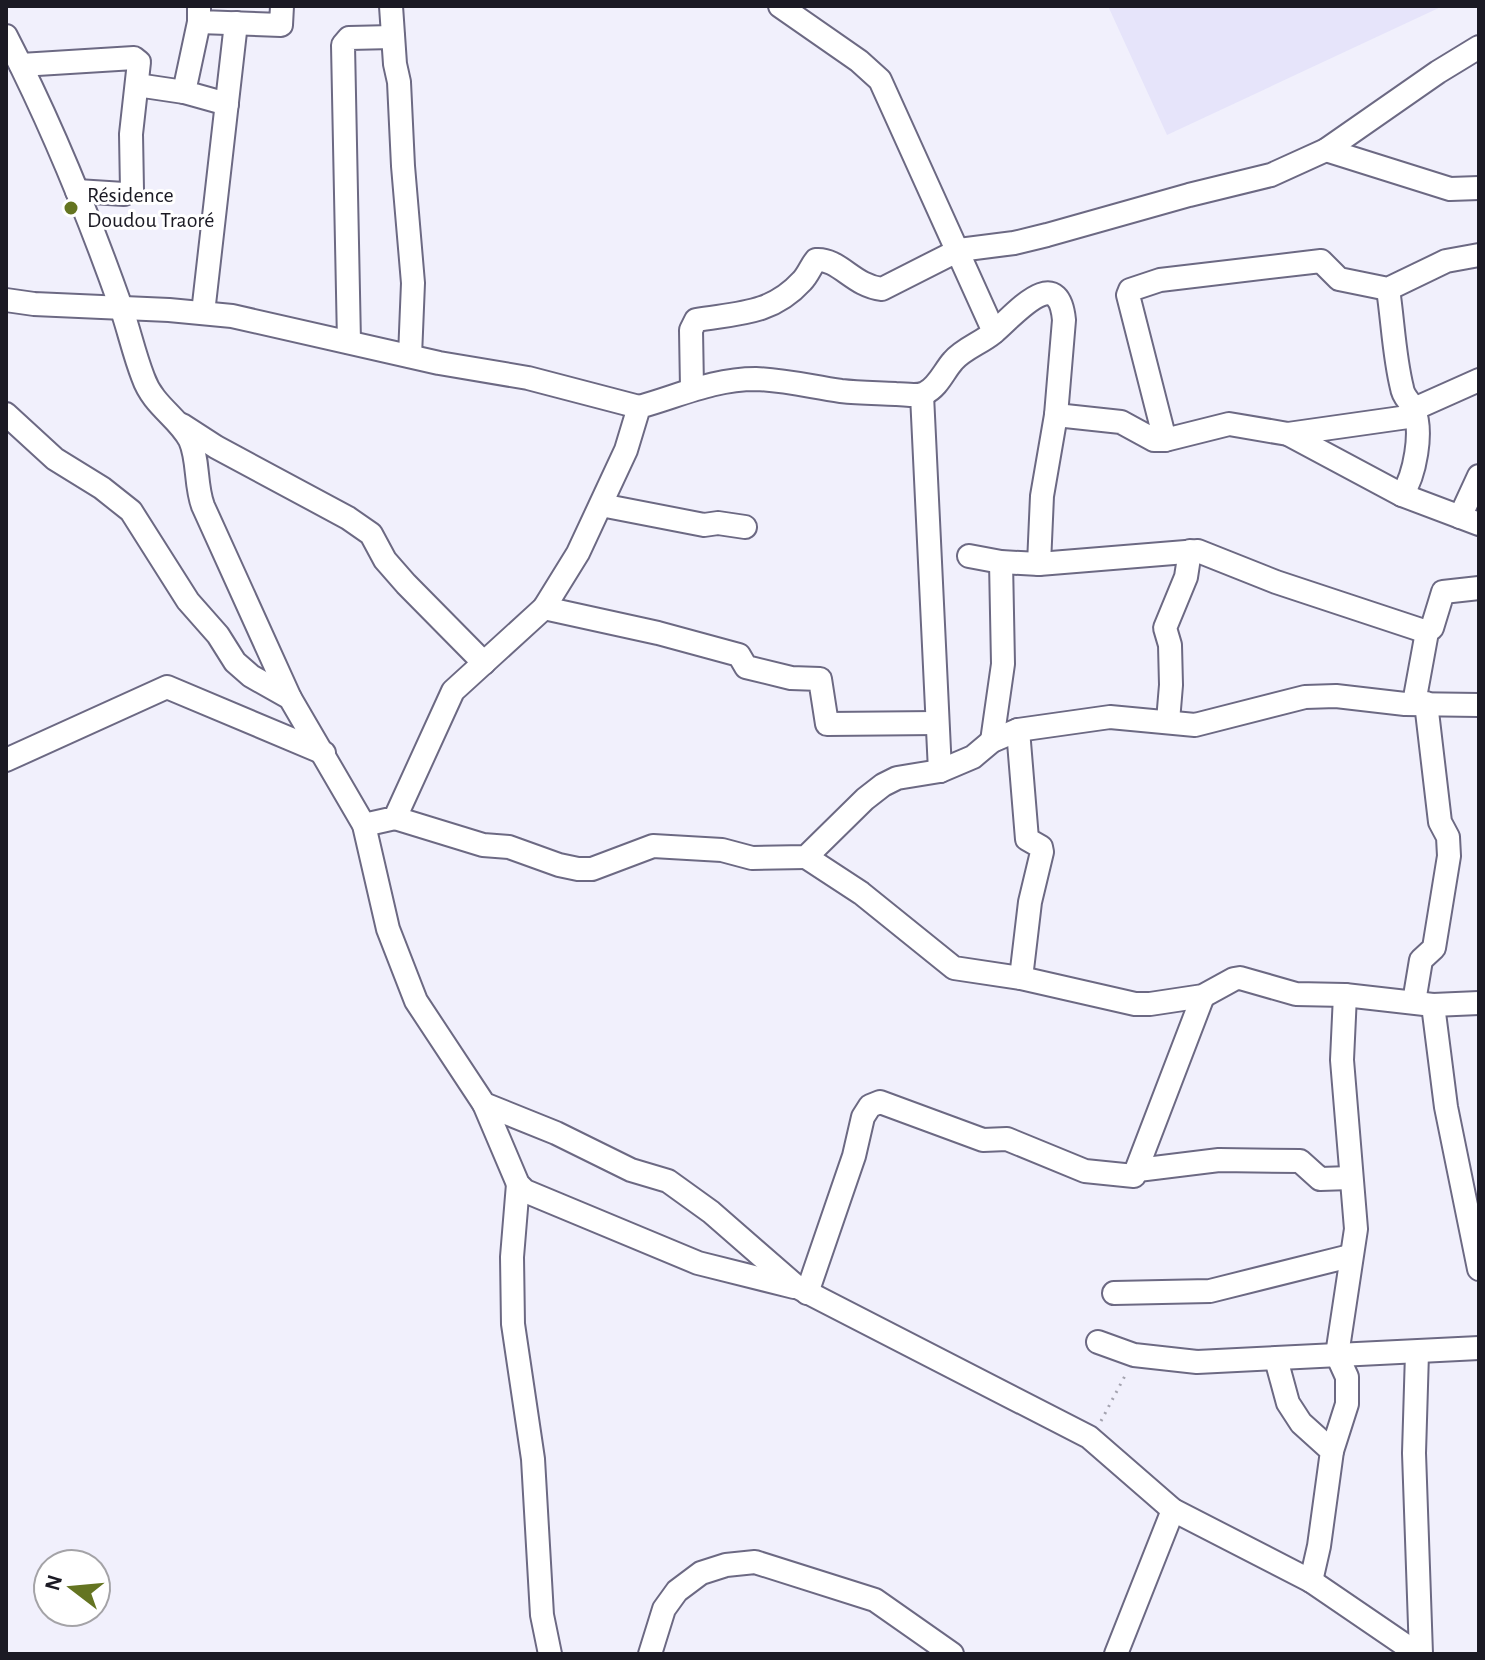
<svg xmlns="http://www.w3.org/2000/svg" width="1485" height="1660" viewBox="0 0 1485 1660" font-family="'Alegreya Sans',sans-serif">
<rect width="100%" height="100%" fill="#f1f0fc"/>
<path fill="#e6e4fa" d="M1108 6H1443L1167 135Z"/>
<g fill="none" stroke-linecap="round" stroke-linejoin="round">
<defs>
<g id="minor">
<path d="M199 6V22L281 25 282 6"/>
<path d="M391 6 395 64 399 82 403 166 413 283 410 356"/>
<path d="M780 6 859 61 880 80 994 332"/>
<path d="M199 22 184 92 227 104"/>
<path d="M6 36C51 123 88 214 121 307 129 330 134 354 143 377 153 406 178 417 190 440 199 460 195 485 203 506L290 698"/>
<path d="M21 65 134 58 139 62 131 134 132 190 124 194 77 191"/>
<path d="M137 85 184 92"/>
<path d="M1326 150 1450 189 1479 188"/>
<path d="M1388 289C1393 322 1394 356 1402 388 1403 397 1411 402 1414 410 1423 432 1415 475 1402 495"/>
<path d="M6 300 34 304 169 310 232 316 439 363 528 378 639 407"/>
<path d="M203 313 236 23"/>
<path d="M349 342 343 45 349 38 393 37"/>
<path d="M692 388 691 330 696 320C737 313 771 315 802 281 808 275 811 266 816 260 839 258 853 286 882 289L959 250 1014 243 1047 235 1189 195 1271 175 1326 150 1438 72 1479 47"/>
<path d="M922 395 940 771"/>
<path d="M1414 409 1479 380"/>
<path d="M6 414 55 459 102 488 131 511 188 601 218 635 235 662 251 676 290 698 364 825 388 929 416 1001 484 1104 556 1133 631 1170 668 1181 711 1212 797 1287 1089 1437 1173 1510 1311 1581 1418 1654"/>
<path d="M1056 415 1121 422 1154 440H1165L1229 424 1288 434 1402 495 1479 524"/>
<path d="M182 425 216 447 348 518 371 534 385 560 406 584 484 663"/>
<path d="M1288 434 1415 416"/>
<path d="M1165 440 1128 295 1130 290 1160 280 1321 261 1339 279 1388 289 1446 261 1479 255"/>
<path d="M601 505 704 525 718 523 745 527"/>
<path d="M1460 517 1479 476"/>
<path d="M969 556 1001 562 1039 564 1198 551 1276 582 1427 632"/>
<path d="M544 608 658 633 739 655 746 667 791 678 820 679 827 724 937 723"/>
<path d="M1414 703 1427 632 1432 628 1443 592 1479 588"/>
<path d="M1168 721 1171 685 1170 645 1165 628 1186 577 1190 551"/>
<path d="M1018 730 1027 839 1041 847 1042 852 1030 902 1021 978"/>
<path d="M992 741 1003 664 1001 562"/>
<path d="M6 760 167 687 324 753"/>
<path d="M395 818 483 845 509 847 559 865 578 869H592L653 846 722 850 752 858 806 857 865 799 883 785 897 778 940 771 973 757 992 741 1018 730 1110 717 1195 725 1305 697 1336 696 1405 704 1479 705"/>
<path d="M364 825 395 818 453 691 544 608 578 553 626 450 639 407C679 396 713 379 756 379 786 380 812 387 841 391 859 393 877 393 896 394 905 394 917 397 925 393 938 387 944 371 953 361 963 349 981 343 993 333 1012 318 1058 260 1064 320L1056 415 1042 496 1039 564"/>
<path d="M806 857 861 893 954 968 1021 978 1135 1004H1150L1203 996 1234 979 1240 978 1296 994 1345 995 1433 1005 1479 1003"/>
<path d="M1414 1002 1421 960 1434 948 1449 856 1448 837 1440 822 1426 703"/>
<path d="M1433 1005 1446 1107 1479 1269"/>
<path d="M484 1104 518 1184 525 1191 698 1263 794 1287"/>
<path d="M1138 1170 1219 1160 1300 1161 1320 1179 1351 1178"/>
<path d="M518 1184 512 1257 513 1324 533 1459 542 1615 550 1654"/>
<path d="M807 1293 854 1156 863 1117 870 1106 880 1102 983 1140 1007 1139 1085 1171 1134 1176 1203 996"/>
<path d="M1114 1293 1210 1291 1350 1256"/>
<path d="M1098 1342 1134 1355 1197 1362 1479 1348"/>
<path d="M1417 1353 1414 1453 1421 1654"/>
<path d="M1276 1359 1288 1403 1301 1423 1332 1451 1319 1546 1311 1581"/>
<path d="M1332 1451 1347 1404V1377L1337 1355 1356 1229 1342 1060 1345 995"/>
<path d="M650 1654 664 1609 677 1591 701 1573 726 1565 755 1562 875 1600 952 1654"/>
<path d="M1116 1654 1173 1510"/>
</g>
</defs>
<use href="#minor" stroke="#6c6983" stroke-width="26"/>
<path stroke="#a4a3af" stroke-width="3" stroke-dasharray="2 6" stroke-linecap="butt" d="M1101 1421 1127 1372"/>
<use href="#minor" stroke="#fff" stroke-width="22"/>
</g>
<circle fill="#647421" stroke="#fff" stroke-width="3" cx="71" cy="208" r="8"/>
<g text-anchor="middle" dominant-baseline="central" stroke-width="6" stroke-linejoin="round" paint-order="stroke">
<g font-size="22" fill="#1b1a24" stroke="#fff" text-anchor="start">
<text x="87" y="195">Résidence<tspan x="87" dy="25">Doudou Traoré</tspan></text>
</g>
</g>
<rect width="1485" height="1660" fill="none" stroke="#1b1a24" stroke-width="16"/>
<g transform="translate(72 1588) rotate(286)"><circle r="38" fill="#ffffff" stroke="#a4a3a7" stroke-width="2"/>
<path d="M0-6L14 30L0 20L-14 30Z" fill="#647421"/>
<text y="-12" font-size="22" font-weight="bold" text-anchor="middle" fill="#1b1a24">N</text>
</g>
</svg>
